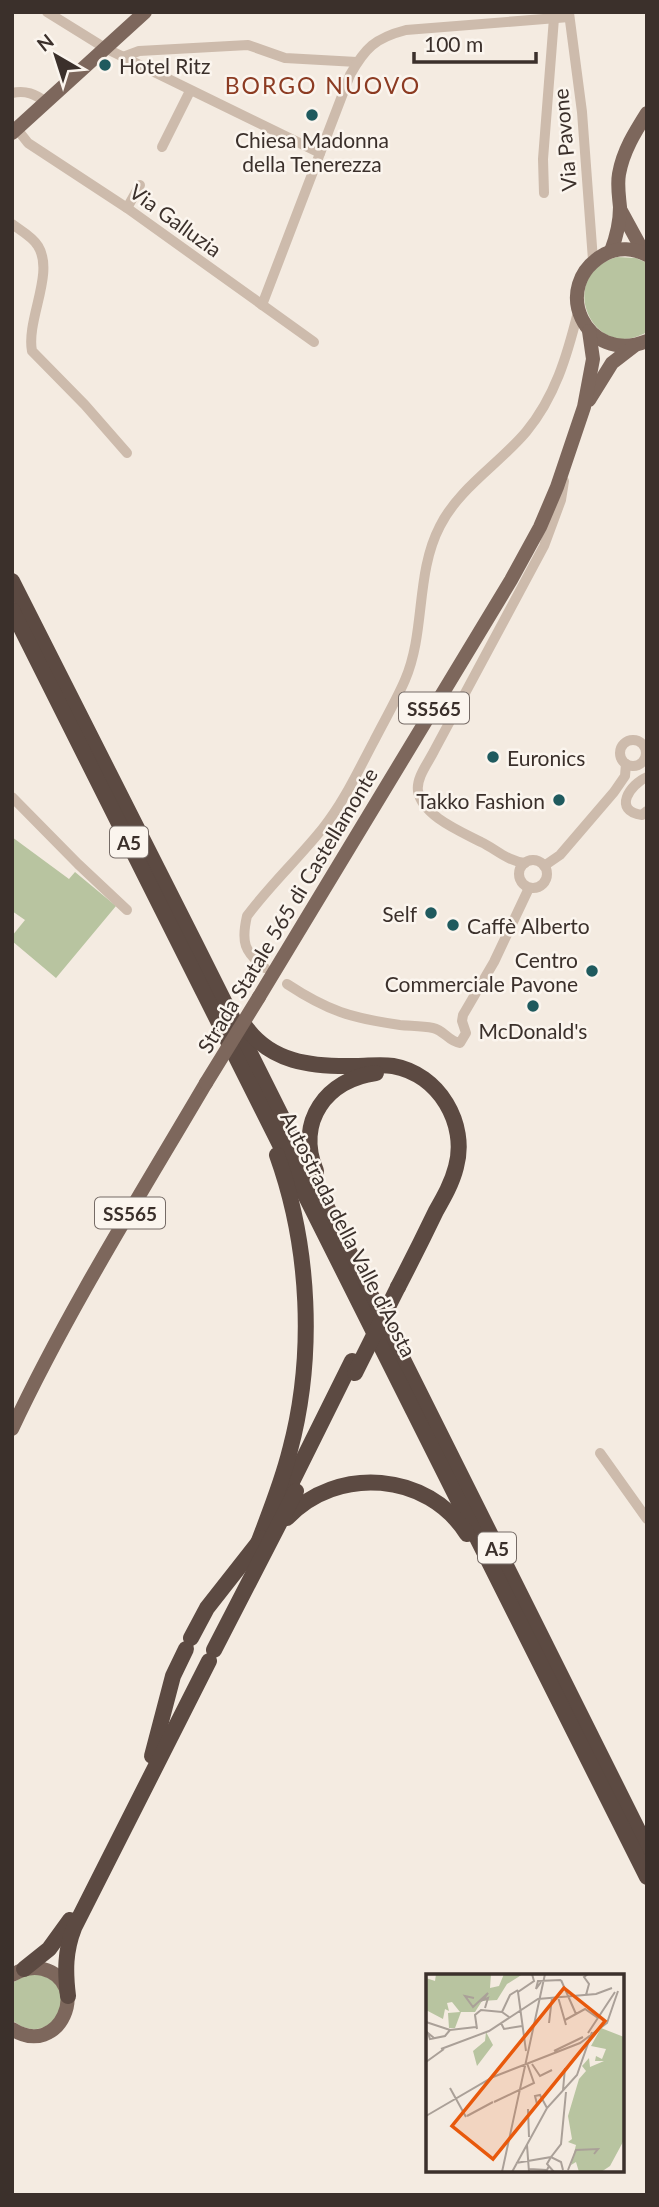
<svg xmlns="http://www.w3.org/2000/svg" width="659" height="2207" viewBox="0 0 659 2207" font-family="Lato,sans-serif">
<rect width="100%" height="100%" fill="#f4ebe1"/>
<g fill="#b8c4a0">
<path d="M617 257 636 258 647 263V332C592 364 554 275 617 257Z"/>
<path d="M12 837 69 879 75 872 116 906 56 978 12 941V936L25 920 12 911Z"/>
<path d="M41 1974C45 1977 51 1979 55 1983 77 2004 45 2048 12 2020V1984L23 1975Z"/>
</g>
<g fill="none" stroke-linecap="round" stroke-linejoin="round">
<g stroke="#cdbbac" stroke-width="10">
<path d="M47 12 105 48 320 153"/>
<path d="M569 13 582 112 593 260"/>
<path d="M123 57 139 51 248 45 285 58 357 62"/>
<path d="M12 93C26 90 35 94 46 102"/>
<path d="M17 129 28 143 127 208 314 342"/>
<path d="M162 147 190 91"/>
<path d="M544 193 543 159 554 18"/>
<path d="M127 208 140 185"/>
<path d="M12 224C20 230 33 237 38 246 55 273 26 320 32 351L85 405 127 453"/>
<path d="M262 305 350 75C365 48 375 38 406 30L569 17"/>
<circle cx="633" cy="753" r="13"/>
<path d="M647 777C630 784 612 811 642 815L647 811"/>
<path d="M12 797 78 864 127 910"/>
<circle cx="533" cy="874" r="14"/>
<path d="M525 863C507 861 496 849 481 842 462 832 422 816 418 791 416 778 428 763 434 751L544 546 561 500 564 481"/>
<path d="M544 866 560 855 614 792 625 776 626 764"/>
<path d="M265 968C244 952 241 942 247 916 270 885 299 858 323 828 344 802 358 771 374 741 384 721 396 701 405 680 426 631 415 574 440 526 459 488 499 464 526 432 555 397 567 356 578 312"/>
<path d="M287 984C328 1011 351 1018 400 1025 410 1026 422 1026 433 1028 444 1030 449 1042 460 1043L466 1033 462 1021 463 1015 494 962 529 888"/>
<path d="M600 1453 647 1519"/>
</g>
<g stroke="#7d675c" stroke-width="14">
<path d="M12 133 145 12"/>
<path d="M620 209 644 253"/>
<path d="M611 251C616 238 620 222 620 207 619 196 617 185 619 174 623 151 635 132 647 113"/>
<path d="M647 255C634 248 618 247 605 254 548 285 586 366 647 341"/>
<path d="M589 400 612 363 634 346"/>
<path d="M259 997 511 580 540 527 557 487 584 407 593 359 589 331"/>
<path d="M12 1429C68 1310 139 1197 206 1083"/>
<path d="M12 1975C22 1969 32 1966 43 1969 92 1982 60 2060 12 2029"/>
</g>
<g stroke="#5c4a42" stroke-width="16">
<path d="M12 581 194 941 647 1848"/>
<path d="M12 610 647 1877"/>
<path d="M243 1023C269 1063 312 1067 356 1066 368 1066 381 1064 393 1066 439 1074 468 1124 456 1167 452 1183 444 1197 436 1211 424 1236 411 1262 398 1287"/>
<path d="M316 1171C295 1122 327 1079 376 1073"/>
<path d="M283 1500 352 1361"/>
<path d="M287 1518C337 1465 428 1472 467 1534"/>
<path d="M257 1546C269 1514 282 1483 290 1450 315 1356 310 1247 277 1155"/>
<path d="M191 1638 207 1608 262 1538"/>
<path d="M214 1650 296 1491"/>
<path d="M152 1756 173 1676 186 1649"/>
<path d="M24 1969 49 1949 70 1920"/>
<path d="M68 1996C65 1971 65 1951 74 1928L209 1661"/>
</g>
<path stroke="#7d675c" stroke-width="14" d="M206 1083 259 997"/>
<path stroke="#5c4a42" stroke-width="16" d="M355 1373 398 1287"/>
</g>
<g fill="#1f5a5e" stroke="#fbf5ee" stroke-width="2.5">
<circle cx="105" cy="65" r="7"/>
<circle cx="312" cy="115" r="7"/>
<circle cx="493" cy="757" r="7"/>
<circle cx="559" cy="800" r="7"/>
<circle cx="431" cy="913" r="7"/>
<circle cx="453" cy="925" r="7"/>
<circle cx="592" cy="971" r="7"/>
<circle cx="533" cy="1006" r="7"/>
</g>
<g text-anchor="middle" dominant-baseline="central" stroke-width="5" stroke-linejoin="round" paint-order="stroke">
<g fill="#fbf5ee" stroke="#756b66" stroke-width="2">
<rect x="399" y="692.5" width="70" height="31" rx="5"/>
<rect x="110" y="826.5" width="38" height="31" rx="5"/>
<rect x="95" y="1197.5" width="70" height="31" rx="5"/>
<rect x="478" y="1532.5" width="38" height="31" rx="5"/>
</g>
<g font-size="19" font-weight="bold" fill="#3b302b">
<text x="434" y="708">SS565</text>
<text x="129" y="842">A5</text>
<text x="130" y="1213">SS565</text>
<text x="497" y="1548">A5</text>
</g>
<g font-size="21" fill="#3b302b" stroke="#fbf5ee" text-anchor="start">
<text x="119" y="65">Hotel Ritz</text>
<text x="312" y="139" text-anchor="middle">Chiesa Madonna<tspan x="312" dy="24">della Tenerezza</tspan></text>
<text x="507" y="757">Euronics</text>
<text x="545" y="800" text-anchor="end">Takko Fashion</text>
<text x="417" y="913" text-anchor="end">Self</text>
<text x="467" y="925">Caffè Alberto</text>
<text x="578" y="959" text-anchor="end">Centro<tspan x="578" dy="24">Commerciale Pavone</tspan></text>
<text x="533" y="1030" text-anchor="middle">McDonald's</text>
</g>
<g font-size="21" fill="#3b302b" stroke="#fbf5ee">
<text transform="translate(564 140) rotate(-95)">Via Pavone</text>
<text transform="translate(176 220) rotate(36)">Via Galluzia</text>
<text transform="translate(287 910) rotate(-59)">Strada Statale 565 di Castellamonte</text>
<text transform="translate(349 1234) rotate(63)">Autostrada della Valle d'Aosta</text>
</g>
<g font-size="23" letter-spacing="2" fill="#8c3b22" stroke="#fbf5ee">
<text x="323" y="85">BORGO NUOVO</text>
</g>
</g>
<g transform="translate(426 1974)">
<rect width="198" height="198" fill="#f4ebe1"/>
<path d="M10 0H65L64 14 73 12 78 0H97L81 10 71 26 56 27 49 38H35L29 54H23L22 39 34 38 26 28 21 29 23 37 19 35 17 45 0 36V4L9 7ZM175 54 198 63V166L184 192 175 198H153L150 188 145 191 150 171 142 168 146 165 142 142 153 105 160 97 156 92 163 84 164 93 178 87H169L170 82 176 85 180 75 165 72ZM60 58 67 71 51 92 47 77 59 67Z" fill="#b8c4a0"/>
<path fill="none" stroke="#aaa098" stroke-width="2" d="M135 6 150 40M115 8 110 15 112 7 135 6M160 21 163 10 158 3 162 0M132 23 140 51M48 24 39 22 47 33 62 19 57 26 62 24 59 34M83 43 76 38 84 21 92 16M139 46 159 35 172 44M0 48 24 56 50 53M75 49 78 55 96 52M123 49 126 24M51 55 49 41 55 36 76 38M162 59 189 18M8 64 2 59 4 65 19 62 24 56M15 75 63 57 112 25 170 20 186 14M100 77 92 18 108 7 106 0M128 77 157 63M0 88 18 75M106 90 114 102 126 96M24 114 40 143M137 116 139 94M68 128 108 109 101 89M111 130 109 122 114 121 121 134M102 135 103 163M0 142 67 103 154 69 181 49 192 17M41 142 67 128M101 171 103 198M90 189 125 183 135 170 140 118M103 195 121 196 123 192M142 196 150 176 172 175 168 180M76 198 119 0M86 198 121 134 151 101 166 58M128 198 121 190 125 183 135 188 137 196"/>
<path fill="#e8590c" fill-opacity="0.15" stroke="#e8590c" stroke-width="3.5" d="M138 14 179 47 67 185 26 152Z"/>
<rect width="198" height="198" fill="none" stroke="#3b302b" stroke-width="3.5"/>
</g>
<rect width="659" height="2207" fill="none" stroke="#3b302b" stroke-width="28"/>
<g transform="translate(56 56) rotate(321)" stroke="#fbf5ee" stroke-width="5" paint-order="stroke">
<path d="M0-5L12 26L0 18L-12 26Z" fill="#3b302b"/>
<text y="-10" font-size="19" font-weight="bold" text-anchor="middle" fill="#3b302b">N</text>
</g>
<path d="M414 52v10h122v-10" fill="none" stroke="#3b302b" stroke-width="3.5"/>
<text x="424" y="52" font-size="21" fill="#3b302b" stroke="#fbf5ee" stroke-width="5" paint-order="stroke">100 m</text>
</svg>
